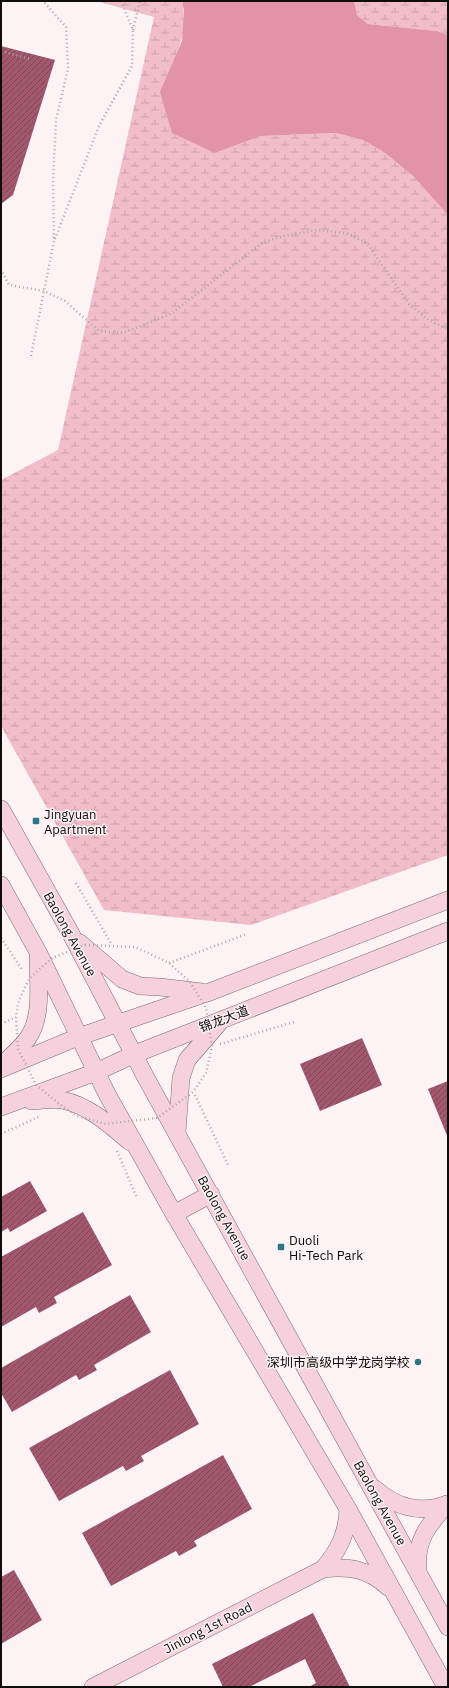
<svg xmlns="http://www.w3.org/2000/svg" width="449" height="1688" viewBox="0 0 449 1688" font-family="'IBM Plex Sans','Noto Sans SC',sans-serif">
<defs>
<pattern id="wetland-marsh" width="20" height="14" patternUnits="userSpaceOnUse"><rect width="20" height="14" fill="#f0bdc9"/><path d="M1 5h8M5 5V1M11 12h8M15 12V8" fill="none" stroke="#cda1ab"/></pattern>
<pattern id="building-hatch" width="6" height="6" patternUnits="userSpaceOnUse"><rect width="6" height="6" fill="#a1586c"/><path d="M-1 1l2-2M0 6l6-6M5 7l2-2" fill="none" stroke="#824757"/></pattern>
</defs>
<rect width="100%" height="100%" fill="#fdf3f5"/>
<g fill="url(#wetland-marsh)">
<path d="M96 1H182C187 28 182 43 171 67L215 153 261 136 336 133 363 140 385 153 413 176 448 215V855L251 925 104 910 1 726V480L58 450 154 17Z"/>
<path d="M354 1H448V35L437 31 368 24 357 15Z"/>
</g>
<path fill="#e293a8" d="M182 1H354L357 15 368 24 437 31 448 35V215L413 176 385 153 363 140 336 133 261 136 215 153 172 133 160 92 182 41 184 11Z"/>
<g fill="url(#building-hatch)">
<path d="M1 46 55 60 13 195 1 204Z"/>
<path d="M362 1038 382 1085 320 1111 300 1064Z"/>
<path d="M448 1081V1138L428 1089Z"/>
<path d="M30 1181 47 1211 10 1232 8 1228 1 1232V1197Z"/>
<path d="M83 1212 112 1265 54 1297 57 1303 39 1313 36 1307 1 1327V1257Z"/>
<path d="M130 1295 151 1332 94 1365 97 1370 79 1380 76 1375 12 1412 1 1393V1368Z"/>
<path d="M170 1370 199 1424 141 1456 144 1461 126 1471 123 1466 59 1501 29 1448Z"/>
<path d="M223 1455 252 1509 194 1541 197 1546 179 1556 176 1551 111 1586 82 1533Z"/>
<path d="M14 1570 42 1620 1 1644V1577Z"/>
<path d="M313 1613 350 1687H309L316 1683 305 1659 249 1687H223L212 1664Z"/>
</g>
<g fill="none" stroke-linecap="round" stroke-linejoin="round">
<defs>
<g id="secondary">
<path d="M1 809 70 932 145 1076 448 1627"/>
<path d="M1 885 38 952 107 1094 174 1214 348 1509 446 1687"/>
<path d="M80 943 122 979 140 986 160 987 202 992"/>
<path d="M2 1065C11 1056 21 1048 28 1038 43 1016 38 983 38 958"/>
<path d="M1 1069 78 1037 207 993 448 900"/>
<path d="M31 1101C41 1101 53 1098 62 1100 88 1105 110 1125 130 1142"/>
<path d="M1 1107 96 1072 135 1054 448 931"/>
<path d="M177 1132 181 1078 187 1060 219 1023"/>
<path d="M174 1214 211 1194"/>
<path d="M375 1489C397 1508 420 1514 448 1504"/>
<path d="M323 1569C339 1550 347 1534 348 1509"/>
<path d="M418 1570C415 1541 428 1525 447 1504"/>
<path d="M93 1687 323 1569C350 1566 368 1569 388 1587"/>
</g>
</defs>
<use href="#secondary" stroke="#756c6e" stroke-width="18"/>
<g stroke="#ada6a7" stroke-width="2.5" stroke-dasharray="1 3" stroke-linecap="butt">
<path d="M133 30 140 1"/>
<path d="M1 51 30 59"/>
<path d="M55 239 99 126 132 66 133 30 121 1"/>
<path d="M1 269 9 285 44 291 65 301 99 331 123 333 171 314 262 243 283 236 317 230 346 233 367 243 409 304 430 321 448 329"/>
<path d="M31 356 54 241 53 182 56 120 68 69 66 27 43 1"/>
<path d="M76 883 112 945"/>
<path d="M1 938 23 971"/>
<path d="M169 963 247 934"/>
<path d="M1 1024 16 1017"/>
<path d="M220 1044 294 1022"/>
<path d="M195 1095 228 1165"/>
<path d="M1 1134 41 1116"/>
<path d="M117 1151 137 1198"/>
</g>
<use href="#secondary" stroke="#f6d0dc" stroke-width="17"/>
<path stroke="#ada6a7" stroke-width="2.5" stroke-dasharray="1 3" stroke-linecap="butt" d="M85 945 135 947 169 963 190 982 206 1008 212 1047 206 1073 193 1092 157 1118 106 1124 77 1116 62 1106 36 1085 18 1049 16 1017 19 1000 29 979 52 958Z"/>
</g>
<g fill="#2f7583" stroke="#fdf3f5" stroke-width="1.5">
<rect x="32" y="817" width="8" height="8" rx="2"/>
<rect x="277" y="1243" width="8" height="8" rx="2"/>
<circle cx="418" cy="1362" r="4"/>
</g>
<g text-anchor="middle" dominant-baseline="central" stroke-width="3" stroke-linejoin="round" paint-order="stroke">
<g font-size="13" fill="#0f0c0c" stroke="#fdf3f5" text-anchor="start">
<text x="44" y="814">Jingyuan<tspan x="44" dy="15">Apartment</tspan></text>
<text x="289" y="1240">Duoli<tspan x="289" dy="15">Hi-Tech Park</tspan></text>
<text x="410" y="1362" text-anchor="end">深圳市高级中学龙岗学校</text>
</g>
<g font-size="13" fill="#0f0c0c" stroke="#fdf3f5">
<text transform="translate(70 934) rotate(61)">Baolong Avenue</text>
<text transform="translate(224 1019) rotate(-21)">锦龙大道</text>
<text transform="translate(224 1218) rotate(61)">Baolong Avenue</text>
<text transform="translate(380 1503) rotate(61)">Baolong Avenue</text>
<text transform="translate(208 1628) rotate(-27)">Jinlong 1st Road</text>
</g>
</g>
<rect width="449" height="1688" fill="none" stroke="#0f0c0c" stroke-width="4"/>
</svg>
